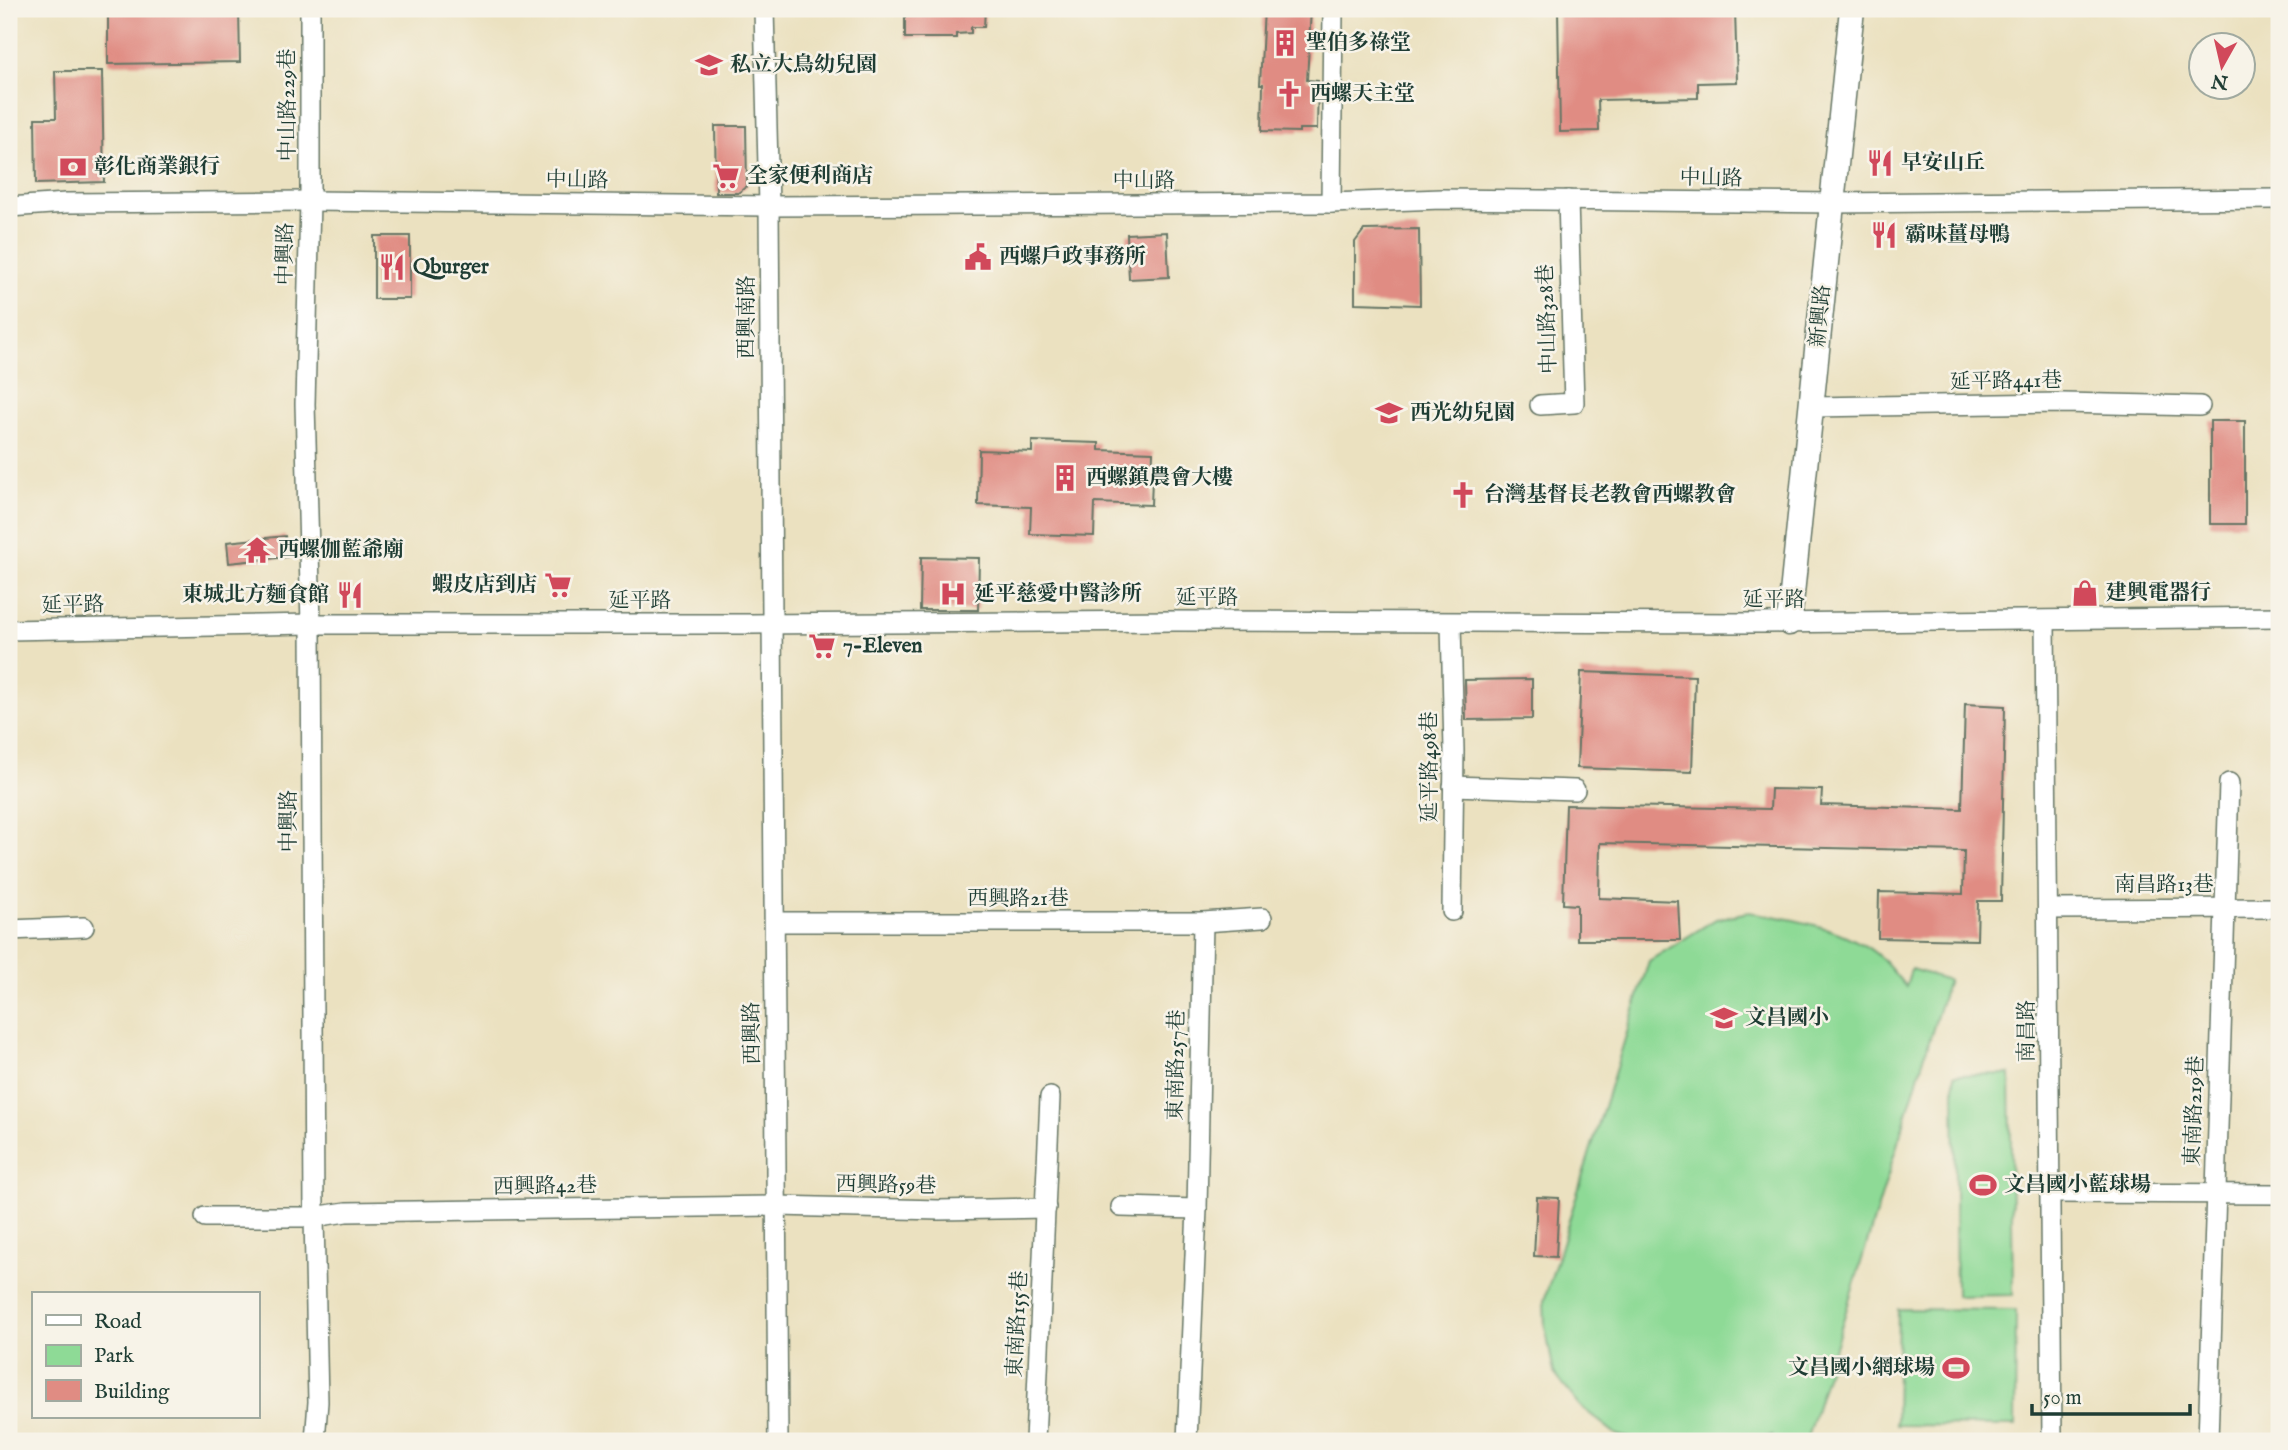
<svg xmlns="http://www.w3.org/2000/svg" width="2288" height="1450" viewBox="0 0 2288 1450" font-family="'IM FELL English','Noto Serif TC',serif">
<rect width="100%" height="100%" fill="#f7f3e8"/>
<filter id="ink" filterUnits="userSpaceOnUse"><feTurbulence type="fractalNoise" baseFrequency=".0143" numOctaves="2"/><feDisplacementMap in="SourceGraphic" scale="14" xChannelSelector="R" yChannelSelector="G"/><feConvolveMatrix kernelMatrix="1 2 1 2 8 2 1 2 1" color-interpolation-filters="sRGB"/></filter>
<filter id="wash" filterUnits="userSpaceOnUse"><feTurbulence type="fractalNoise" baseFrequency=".00686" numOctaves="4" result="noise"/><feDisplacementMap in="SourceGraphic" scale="28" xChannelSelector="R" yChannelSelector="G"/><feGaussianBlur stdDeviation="1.57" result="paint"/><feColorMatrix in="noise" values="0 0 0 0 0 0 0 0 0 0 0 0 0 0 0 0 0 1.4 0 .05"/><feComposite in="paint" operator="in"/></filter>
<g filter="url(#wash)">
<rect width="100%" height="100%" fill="#ebe1c0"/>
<g fill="#8eda96" stroke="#568c65" stroke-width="2">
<path d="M1748 912C1790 918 1849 928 1881 958 1890 967 1898 978 1906 987L1911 969 1948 980 1806 1441H1771L1772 1435 1758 1441H1641L1617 1435 1580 1406 1554 1373 1545 1326 1544 1301 1649 961 1716 919Z"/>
<path d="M2010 1074 2013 1295 1956 1296 1954 1075Z"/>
<path d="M1898 1309 2016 1310 2015 1426 1896 1425Z"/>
</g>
<g id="blocks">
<g fill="#e08c83">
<path d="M108 9H239L240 62 108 64Z"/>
<path d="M905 9H985L984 27H971V33L956 34V38H905Z"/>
<path d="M1264 9H1311L1307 80 1318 81 1317 129H1299V132L1262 131 1263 84H1260Z"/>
<path d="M1558 9H1735L1737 82 1698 83V98L1598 100 1599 131 1560 132Z"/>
<path d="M55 71H102L104 182 36 184 35 118H56Z"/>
<path d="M715 126H746L747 186 738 193H716Z"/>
<path d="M1419 229 1420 305 1355 303V242L1364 230Z"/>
<path d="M1167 232 1169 277 1129 279 1127 234Z"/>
<rect x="374" y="236" width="36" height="63"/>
<rect x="2210" y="421" width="35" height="103"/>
<path d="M1032 441 1099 443V450L1153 452 1151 505 1095 503 1094 536 1030 534 1031 507 978 505 979 450 1032 452Z"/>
<path d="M285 536 287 557 229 563 227 542Z"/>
<path d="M921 557 979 558 978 610H920Z"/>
<path d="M1581 672 1695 676 1692 772 1577 768Z"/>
<path d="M1532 679V719L1466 720 1465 680Z"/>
<path d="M1965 704 2005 706 2001 901H1978L1977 940 1878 938 1879 892 1963 894 1964 851 1600 843 1599 898 1678 901 1680 940H1577V905L1563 904 1566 805 1770 809 1771 789 1822 790 1821 805 1962 809Z"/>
<path d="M1537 1197 1559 1198 1556 1257 1534 1256Z"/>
</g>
</g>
</g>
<g filter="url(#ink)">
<use href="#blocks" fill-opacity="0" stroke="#667665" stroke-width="2"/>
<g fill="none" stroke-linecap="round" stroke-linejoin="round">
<defs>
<g id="minor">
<path d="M310 9V201L305 404 311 624 314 1217 318 1402 315 1441"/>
<path d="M764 9 769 206 778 1441"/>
<path d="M1331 203 1333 9"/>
<path d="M9 207 66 203 310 201 769 206 1331 203 1442 199 1832 203 2279 199"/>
<path d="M1540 405 1574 403 1568 200"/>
<path d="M1812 407 2063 403 2200 406"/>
<path d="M2045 621 2052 1441"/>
<path d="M1451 623 1454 751 1452 911"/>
<path d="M9 630 311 624H752L1175 621 1761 623 2279 617"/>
<path d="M1453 786 1575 790"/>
<path d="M2049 909 2279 908"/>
<path d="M775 922H1203L1262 918"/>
<path d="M9 930 84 927"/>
<path d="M2050 1193 2279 1194"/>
<path d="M1121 1207 1197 1209"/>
<path d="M205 1217H314L346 1212 778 1206 939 1210 1046 1208"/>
<path d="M1035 1441 1050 1097"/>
<path d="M1187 1441 1197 1209 1203 922"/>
<path d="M2208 1441 2229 783"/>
</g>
<path id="tertiary" d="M1789 623 1852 9"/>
</defs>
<use href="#minor" stroke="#667665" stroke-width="22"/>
<use href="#tertiary" stroke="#667665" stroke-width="27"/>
<use href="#minor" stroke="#fff" stroke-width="19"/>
<use href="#tertiary" stroke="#fff" stroke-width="24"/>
</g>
</g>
<defs>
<symbol id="building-bare" viewBox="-9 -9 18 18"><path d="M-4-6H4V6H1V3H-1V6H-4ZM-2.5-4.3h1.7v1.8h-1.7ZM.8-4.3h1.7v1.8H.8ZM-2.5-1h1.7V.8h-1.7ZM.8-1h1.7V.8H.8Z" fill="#d1495b" stroke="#f7f3e8" stroke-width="2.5" paint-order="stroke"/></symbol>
<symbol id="school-bare" viewBox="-9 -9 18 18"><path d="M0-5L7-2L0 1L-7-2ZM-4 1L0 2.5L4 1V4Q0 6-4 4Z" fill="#d1495b" stroke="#f7f3e8" stroke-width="2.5" paint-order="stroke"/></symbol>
<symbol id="church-bare" viewBox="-9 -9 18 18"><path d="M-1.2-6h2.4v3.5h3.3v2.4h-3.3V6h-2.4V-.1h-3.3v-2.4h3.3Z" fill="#d1495b" stroke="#f7f3e8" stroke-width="2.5" paint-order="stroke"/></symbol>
<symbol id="restaurant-bare" viewBox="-9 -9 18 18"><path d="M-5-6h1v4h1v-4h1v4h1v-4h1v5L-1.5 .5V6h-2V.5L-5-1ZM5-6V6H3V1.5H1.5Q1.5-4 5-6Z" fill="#d1495b" stroke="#f7f3e8" stroke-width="2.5" paint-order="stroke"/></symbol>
<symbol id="bank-bare" viewBox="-9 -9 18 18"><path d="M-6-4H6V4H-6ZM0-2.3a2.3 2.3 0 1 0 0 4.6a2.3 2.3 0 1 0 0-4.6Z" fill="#d1495b" stroke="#f7f3e8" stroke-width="2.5" paint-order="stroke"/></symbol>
<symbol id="supermarket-bare" viewBox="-9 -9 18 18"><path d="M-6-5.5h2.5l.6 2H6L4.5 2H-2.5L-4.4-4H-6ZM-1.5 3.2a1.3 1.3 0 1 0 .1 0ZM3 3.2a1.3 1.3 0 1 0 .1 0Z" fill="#d1495b" stroke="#f7f3e8" stroke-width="2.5" paint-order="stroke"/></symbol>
<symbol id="civic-bare" viewBox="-9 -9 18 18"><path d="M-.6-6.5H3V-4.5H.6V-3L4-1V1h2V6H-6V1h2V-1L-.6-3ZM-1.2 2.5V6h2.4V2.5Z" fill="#d1495b" stroke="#f7f3e8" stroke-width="2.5" paint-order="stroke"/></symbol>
<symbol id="temple-bare" viewBox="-9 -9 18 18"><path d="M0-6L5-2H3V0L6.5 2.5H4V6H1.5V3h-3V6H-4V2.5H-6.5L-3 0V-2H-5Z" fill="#d1495b" stroke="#f7f3e8" stroke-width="2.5" paint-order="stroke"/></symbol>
<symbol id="shop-bare" viewBox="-9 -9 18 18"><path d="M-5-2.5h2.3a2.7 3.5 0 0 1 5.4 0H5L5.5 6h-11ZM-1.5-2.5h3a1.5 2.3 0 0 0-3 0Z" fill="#d1495b" stroke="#f7f3e8" stroke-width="2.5" paint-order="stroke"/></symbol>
<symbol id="hospital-bare" viewBox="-9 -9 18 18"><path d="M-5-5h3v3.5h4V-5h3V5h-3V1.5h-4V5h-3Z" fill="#d1495b" stroke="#f7f3e8" stroke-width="2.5" paint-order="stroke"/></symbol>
<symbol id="stadium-bare" viewBox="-9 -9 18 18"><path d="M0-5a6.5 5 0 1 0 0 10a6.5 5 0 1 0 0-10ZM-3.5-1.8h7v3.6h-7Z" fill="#d1495b" stroke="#f7f3e8" stroke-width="2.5" paint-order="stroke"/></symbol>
</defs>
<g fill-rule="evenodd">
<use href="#building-bare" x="1266" y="24" width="38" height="38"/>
<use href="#school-bare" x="690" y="46" width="38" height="38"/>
<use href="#church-bare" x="1270" y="75" width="38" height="38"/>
<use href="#restaurant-bare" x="1861" y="144" width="38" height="38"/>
<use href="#bank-bare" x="54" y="148" width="38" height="38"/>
<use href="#supermarket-bare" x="707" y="157" width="38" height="38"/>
<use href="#restaurant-bare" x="1865" y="216" width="38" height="38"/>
<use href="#civic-bare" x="959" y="238" width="38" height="38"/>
<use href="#restaurant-bare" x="373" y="248" width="38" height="38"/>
<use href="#school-bare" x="1370" y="394" width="38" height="38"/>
<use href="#building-bare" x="1046" y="459" width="38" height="38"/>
<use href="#church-bare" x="1444" y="476" width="38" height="38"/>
<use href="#temple-bare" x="238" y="531" width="38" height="38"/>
<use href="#supermarket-bare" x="539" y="566" width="38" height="38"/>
<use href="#shop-bare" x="2066" y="574" width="38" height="38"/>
<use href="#hospital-bare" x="934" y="575" width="38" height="38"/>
<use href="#restaurant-bare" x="331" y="576" width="38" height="38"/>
<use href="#supermarket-bare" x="803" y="627" width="38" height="38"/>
<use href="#school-bare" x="1705" y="999" width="38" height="38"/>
<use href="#stadium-bare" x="1964" y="1166" width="38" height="38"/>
<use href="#stadium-bare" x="1937" y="1349" width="38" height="38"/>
</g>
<g text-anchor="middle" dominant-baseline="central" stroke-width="5" stroke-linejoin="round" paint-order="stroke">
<g font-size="21" font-weight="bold" fill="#1f3d34" stroke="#f7f3e8" text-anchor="start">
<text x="1306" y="43">聖伯多祿堂</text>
<text x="730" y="65">私立大鳥幼兒園</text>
<text x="1310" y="94">西螺天主堂</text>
<text x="1901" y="163">早安山丘</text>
<text x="94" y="167">彰化商業銀行</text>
<text x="747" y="176">全家便利商店</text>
<text x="1905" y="235">霸味薑母鴨</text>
<text x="999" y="257">西螺戶政事務所</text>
<text x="413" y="267">Qburger</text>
<text x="1410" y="413">西光幼兒園</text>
<text x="1086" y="478">西螺鎮農會大樓</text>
<text x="1484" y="495">台灣基督長老教會西螺教會</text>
<text x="278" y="550">西螺伽藍爺廟</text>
<text x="537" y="585" text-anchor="end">蝦皮店到店</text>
<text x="2106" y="593">建興電器行</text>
<text x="974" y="594">延平慈愛中醫診所</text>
<text x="329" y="595" text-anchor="end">東城北方麵食館</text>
<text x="843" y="646">7-Eleven</text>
<text x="1745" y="1018">文昌國小</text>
<text x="2004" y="1185">文昌國小藍球場</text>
<text x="1935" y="1368" text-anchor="end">文昌國小網球場</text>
</g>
<g font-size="21" fill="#1f3d34" stroke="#f7f3e8">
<text transform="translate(288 105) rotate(-90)">中山路229巷</text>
<text transform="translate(1711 179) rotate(1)">中山路</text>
<text transform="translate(577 181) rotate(1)">中山路</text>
<text x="1144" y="181">中山路</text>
<text transform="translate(286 254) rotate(-89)">中興路</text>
<text transform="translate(1821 316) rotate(-85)">新興路</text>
<text transform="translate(747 317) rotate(-90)">西興南路</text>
<text transform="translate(1548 319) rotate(-92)">中山路328巷</text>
<text transform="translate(2006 382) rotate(-1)">延平路441巷</text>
<text x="1207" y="598">延平路</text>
<text x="1774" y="600">延平路</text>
<text x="640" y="601">延平路</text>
<text transform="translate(73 606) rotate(-1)">延平路</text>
<text transform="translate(1430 767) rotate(-90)">延平路498巷</text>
<text transform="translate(289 821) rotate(-90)">中興路</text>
<text x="2164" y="885">南昌路13巷</text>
<text x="1018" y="899">西興路21巷</text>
<text transform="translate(2027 1031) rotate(-90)">南昌路</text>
<text transform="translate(753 1033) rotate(-91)">西興路</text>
<text transform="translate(1177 1065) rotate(-89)">東南路257巷</text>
<text transform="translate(2195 1111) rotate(-88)">東南路219巷</text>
<text transform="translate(886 1186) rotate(1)">西興路59巷</text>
<text transform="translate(545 1187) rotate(-1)">西興路42巷</text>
<text transform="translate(1018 1324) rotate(-87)">東南路155巷</text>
</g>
</g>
<rect width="2288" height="1450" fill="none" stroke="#f7f3e8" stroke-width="35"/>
<rect x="32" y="1292" width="228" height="126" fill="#f7f3e8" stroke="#a1aaa0" stroke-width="2"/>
<rect x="46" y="1315" width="35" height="10" fill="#ffffff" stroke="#a1aaa0" stroke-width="2"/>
<text x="94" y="1328" font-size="21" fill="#1f3d34">Road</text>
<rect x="46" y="1345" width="35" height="21" fill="#8eda96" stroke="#a1aaa0" stroke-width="2"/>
<text x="94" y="1362" font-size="21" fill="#1f3d34">Park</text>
<rect x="46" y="1380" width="35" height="21" fill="#e08c83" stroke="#a1aaa0" stroke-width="2"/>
<text x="94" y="1398" font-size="21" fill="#1f3d34">Building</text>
<g transform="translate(2222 66) rotate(188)"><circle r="33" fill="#f7f3e8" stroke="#a1aaa0" stroke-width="2"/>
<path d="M0-5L12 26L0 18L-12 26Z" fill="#d1495b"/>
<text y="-10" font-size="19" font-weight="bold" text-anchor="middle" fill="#1f3d34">N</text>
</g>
<path d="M2032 1404v10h158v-10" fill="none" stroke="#1f3d34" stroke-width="3.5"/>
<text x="2043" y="1404" font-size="21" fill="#1f3d34" stroke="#f7f3e8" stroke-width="5" paint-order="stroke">50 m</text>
</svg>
